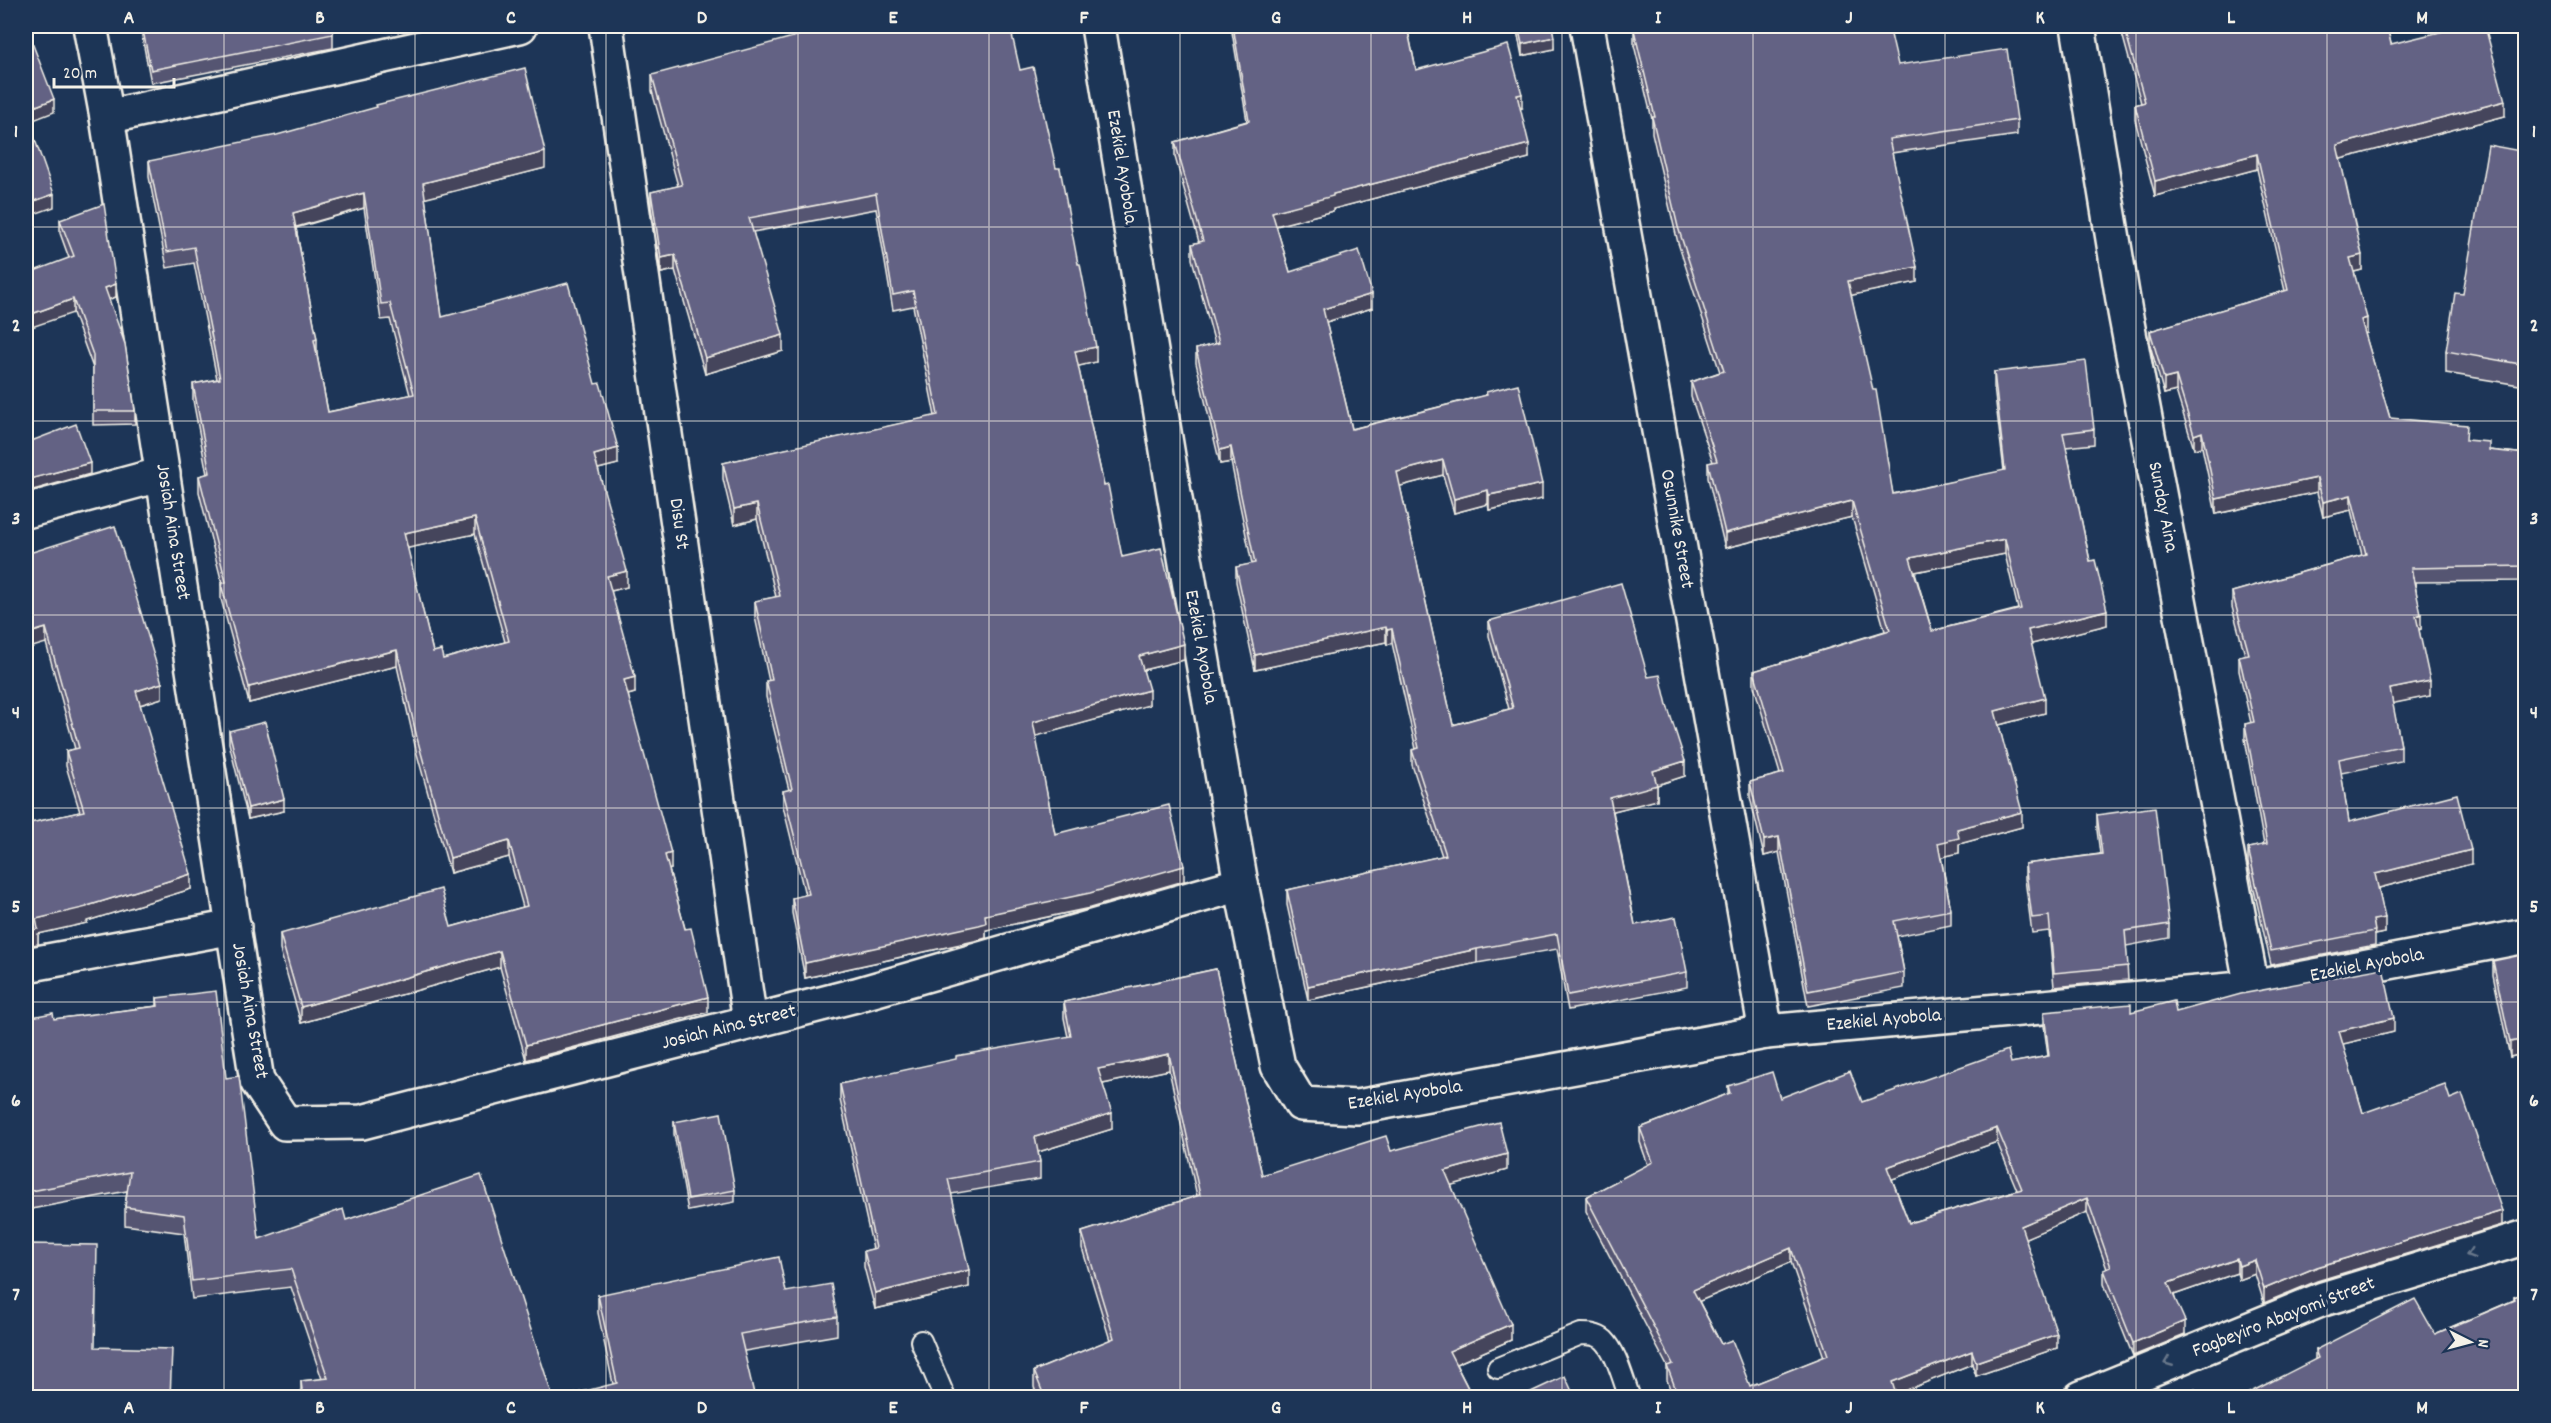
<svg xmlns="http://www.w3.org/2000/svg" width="2551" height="1423" viewBox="0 0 2551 1423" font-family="Dekko,sans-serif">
<rect width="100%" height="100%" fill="#1d3557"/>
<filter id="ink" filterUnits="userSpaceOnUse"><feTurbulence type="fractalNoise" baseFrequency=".0167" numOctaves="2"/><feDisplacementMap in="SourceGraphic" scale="12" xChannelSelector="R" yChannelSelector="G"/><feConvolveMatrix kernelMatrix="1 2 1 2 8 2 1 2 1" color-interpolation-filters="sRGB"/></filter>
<g filter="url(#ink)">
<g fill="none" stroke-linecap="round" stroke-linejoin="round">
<defs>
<g id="lane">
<path d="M921 1341 945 1398"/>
<path d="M1498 1368 1581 1334C1589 1334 1597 1334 1604 1340 1617 1353 1623 1380 1630 1398"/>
</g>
<g id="street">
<path d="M90 26 107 117 257 1081 285 1123 362 1122 856 995 1241 884"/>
<path d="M606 26 750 1022"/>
<path d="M1098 26 1174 493 1241 884 1278 1066 1301 1104 1357 1107 1766 1032 2252 988 2526 936"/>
<path d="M1587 26 1766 1032"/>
<path d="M2078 26 2125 312 2252 988"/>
<path d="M107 117 520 26"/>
<path d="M26 511 163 474"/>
<path d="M26 965 234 927"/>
</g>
<path id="secondary" d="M2081 1398 2323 1299 2526 1237"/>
</defs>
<use href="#lane" stroke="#f4f1e8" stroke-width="24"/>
<use href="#street" stroke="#f4f1e8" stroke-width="38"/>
<use href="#secondary" stroke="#f4f1e8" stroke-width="38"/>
<use href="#lane" stroke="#1d3557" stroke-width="20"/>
<use href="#street" stroke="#1d3557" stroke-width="33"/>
<use href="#secondary" stroke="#1d3557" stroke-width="33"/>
</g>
<g fill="#555472" stroke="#f4f1e8" stroke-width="1.5" fill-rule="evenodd">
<path d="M140 26H332L333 34V48L151 83Z"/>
<path d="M1231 26H1407L1416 70 1522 108 1520 109 1529 158 1333 209V211L1276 226 1290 272 1372 308 1326 322 1352 429 1486 395V392L1542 499 1489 510 1488 504 1454 513 1443 475 1400 486 1453 725 1509 709 1489 636V621L1648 677 1667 705 1685 776 1657 785V800L1613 811 1635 925 1687 972V987L1568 1010 1557 949 1477 963 1308 1000 1287 905V890L1442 856 1412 765V750L1416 749 1392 643 1387 645 1386 642 1255 670 1236 582V567L1252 564 1231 462 1220 464 1196 363V349L1215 344 1192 259V244L1199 242 1175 157V142L1247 121Z"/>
<path d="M1516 26H1552L1554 49 1522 56Z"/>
<path d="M2120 26H2387L2391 44 2505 116 2340 159 2362 270 2354 272 2367 333 2365 334 2390 418 2467 441 2489 450 2526 454V581L2415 582 2421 629 2419 630 2430 696 2392 703 2401 746V761L2341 773 2349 822 2471 864 2379 888 2385 933 2375 935V945L2271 965 2248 863V848L2264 845 2245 739V724L2251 723 2239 671V656L2245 655 2232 607V592L2362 555 2351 510 2323 517 2317 492 2216 514 2202 447 2194 449 2176 391 2164 394 2150 345V331L2285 291 2257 169 2155 196 2135 120V105L2141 103Z"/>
<path d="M1634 30 1898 65 2017 120V135L1892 153 1917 282 1851 295 1893 494 2004 471 1994 387V372L2094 429V444L2066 447 2090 561 2107 625 2031 644 2045 713 1999 725 2022 827 1959 844V853L1941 857 1951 910V925L1897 936 1904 972V988L1808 1006 1779 852 1764 856 1750 797V782L1780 774 1754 686V671L1885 631 1852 517 1725 548 1708 478V463L1713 462 1691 397V382L1720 372 1678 243 1652 133V119L1634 45ZM2005 554 2018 609 1932 631 1915 572Z"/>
<path d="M1020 70 1078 264 1096 362 1078 366 1104 486 1122 557 1184 660 1143 670 1149 705 1035 736 1055 834 1184 881 1090 908 986 930V938L979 940 805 978 792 913V898L805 895 783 806V791L789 790 766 697V681H769L755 617V601L776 597 757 519 734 525 723 479V463L935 416 913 306 893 310 876 209 753 232 783 351 705 374 675 270 661 273 651 207V192L678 186 652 91V75Z"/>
<path d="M2526 152V386L2446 373V351L2463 294Z"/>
<path d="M149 161 545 168 425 198 442 317 618 464 598 469 627 587 611 591 635 693 628 695 671 869 669 870 708 1012 526 1060 500 967 301 1023 280 950V934L451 927 523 907 509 857 450 873 417 754 397 666 249 703 221 599V584L222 583 199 492V476L207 474 193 400V384L217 379 194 263 167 268 149 177ZM364 208 381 320 390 319 410 395 328 412 317 355V339L296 228ZM475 534 505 642 443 659 433 652 407 548Z"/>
<path d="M60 220 116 297 109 299 135 411V424L93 425V368L73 313 69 258 60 233Z"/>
<path d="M26 554 162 698 140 705 191 889 87 921V923L38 934V944L26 946V824L80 812 66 766V751L75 749 46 643Z"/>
<path d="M229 731 284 811 248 819 229 743Z"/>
<path d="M2097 815 2169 924V938L2126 946 2128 980 2054 987 2049 931 2032 933 2025 879V864L2100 854 2097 830Z"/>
<path d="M2526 954V1053L2510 1057 2493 975V961Z"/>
<path d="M1216 969 1262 1175 1391 1151 1507 1170 1451 1185 1511 1340 1456 1364 1473 1398H1038L1034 1387V1371L1110 1340 1082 1248V1232L1197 1196 1169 1070 1102 1084 1112 1129 1038 1152 1040 1162V1179L951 1194 969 1287 875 1309 864 1267V1251L873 1249 840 1100V1084L1068 1037 1064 1018V1002Z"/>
<path d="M157 998 226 1078 259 1239 346 1220 553 1398H301V1381L322 1379 291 1287 192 1299 184 1233 125 1225V1207L127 1191 26 1210V1018L54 1019 157 1006Z"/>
<path d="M2044 1012H2176L2394 1032 2342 1044 2363 1113 2450 1099 2502 1225 2317 1281 2264 1303 2255 1274 2239 1280 2237 1273 2174 1295 2185 1335 2133 1356 2104 1284V1270L2107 1269 2087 1212 2025 1238 2057 1348 1976 1376 1972 1364 1896 1394 1897 1398H1673L1667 1380V1366L1586 1211V1197L1648 1165 1640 1142V1128L1728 1094V1086L1780 1098 1862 1102 2011 1063 2048 1056 2044 1026ZM1997 1142 2017 1190 1909 1223 1892 1179ZM1791 1262 1824 1357 1750 1386 1721 1344 1699 1301Z"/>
<path d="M674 1122 735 1190V1202L688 1211 674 1134Z"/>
<path d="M786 1292 837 1317V1335L745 1351 613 1384 598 1313V1295Z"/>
<path d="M2526 1292V1398L2315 1360V1350L2435 1334 2514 1300V1297Z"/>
</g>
<g fill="#45455c" stroke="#f4f1e8" stroke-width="1.5">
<path d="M1554 37V49L1522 56V44Z"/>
<path d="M1522 94V108L1517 110V95Z"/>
<path d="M54 99V112L26 123V110Z"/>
<path d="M2505 101V116L2337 160V145Z"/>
<path d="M1529 144V158L1333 209V211L1272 227V212L1333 194Z"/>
<path d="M545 152V168L423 199V183Z"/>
<path d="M2257 154V169L2155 196V181Z"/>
<path d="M364 193V208L293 228V213Z"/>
<path d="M54 194V207L26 217V204Z"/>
<path d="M675 255V270L661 273V258Z"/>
<path d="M2362 255V270L2350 273V258Z"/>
<path d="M1917 267V282L1848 296V281Z"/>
<path d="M116 284V297L105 301V288Z"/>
<path d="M1372 294V308L1323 323V309Z"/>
<path d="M73 299V313L26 329V316Z"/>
<path d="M2367 318V333L2361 335V320Z"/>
<path d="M783 335V351L705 374V358Z"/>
<path d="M1096 347V362L1075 367V351Z"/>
<path d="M2176 376V391L2164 394V379Z"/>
<path d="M2202 432V447L2194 449V435Z"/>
<path d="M1231 447V462L1220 464V450Z"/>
<path d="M618 448V464L594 470V455Z"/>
<path d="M1443 460V475L1397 487V472Z"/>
<path d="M90 463V474L26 492V480Z"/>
<path d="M2317 478V492L2216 514V499Z"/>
<path d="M1542 484V499L1489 510V495Z"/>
<path d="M1488 490V504L1454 513V499Z"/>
<path d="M2351 495V510L2323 517V502Z"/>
<path d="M1852 501V517L1725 548V533Z"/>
<path d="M757 504V519L734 525V509Z"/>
<path d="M475 518V534L404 549V533Z"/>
<path d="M2005 539V554L1910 573V558Z"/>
<path d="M627 571V587L607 592V576Z"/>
<path d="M2107 610V625L2028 645V630Z"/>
<path d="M2421 614V629L2416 630V616Z"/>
<path d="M1386 627V642L1255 670V655Z"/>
<path d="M46 628V643L26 649V634Z"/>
<path d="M1392 629V643L1387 645V630Z"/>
<path d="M1184 644V660L1139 671V656Z"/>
<path d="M397 650V666L249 703V687Z"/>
<path d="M635 677V693L624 696V680Z"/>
<path d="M2430 681V696L2390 704V689Z"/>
<path d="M162 683V698L136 706V691Z"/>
<path d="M1149 690V705L1033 737V722Z"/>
<path d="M2045 698V713L1995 726V711Z"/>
<path d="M1685 761V776L1654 786 1657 785V800L1610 812V798L1653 771Z"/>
<path d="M284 799V811L248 819V808Z"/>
<path d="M2022 812V827L1959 844V853L1938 858V843L1957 829Z"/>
<path d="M1779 837V852L1764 856V840Z"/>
<path d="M509 841V857L450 873V858Z"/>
<path d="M2471 850V864L2375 889V874Z"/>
<path d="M671 853V869L665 871V855Z"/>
<path d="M1184 866V881L1090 908 986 930V938L979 940 805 978V963L985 915Z"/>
<path d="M191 874V889L87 921V923L38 934V944L26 946V931L36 919 87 906Z"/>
<path d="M2385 918V933L2375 935 2373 920Z"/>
<path d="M1477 949V963L1308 1000V986Z"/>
<path d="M500 951V967L301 1023V1007Z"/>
<path d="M708 997V1012L526 1060V1045Z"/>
<path d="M2394 1018V1032L2339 1045V1031Z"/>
<path d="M2526 1039V1053L2510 1057V1042Z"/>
<path d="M1169 1054V1070L1098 1085V1069Z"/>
<path d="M1112 1113V1129L1035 1153V1137Z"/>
<path d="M1997 1128V1142L1887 1181V1167Z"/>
<path d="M1507 1154V1170L1445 1187V1171Z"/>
<path d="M2087 1198V1212L2021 1240V1226Z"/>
<path d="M2502 1211V1225L2317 1281 2264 1303V1289L2317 1267Z"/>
<path d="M1791 1248V1262L1693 1304V1290Z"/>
<path d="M2237 1259V1273L2168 1297V1283Z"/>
<path d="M2255 1260V1274L2239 1280V1266Z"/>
<path d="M969 1270V1287L875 1309V1293Z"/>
<path d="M2185 1321V1335L2133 1356V1343Z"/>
<path d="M1511 1324V1340L1449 1367V1351Z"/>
<path d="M2057 1334V1348L1976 1376V1362Z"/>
<path d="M1972 1351V1364L1892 1396V1382Z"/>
</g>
<g fill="#636284" stroke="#f4f1e8" stroke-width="1.5" fill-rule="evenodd">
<path d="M142 26H332L333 34 151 70Z"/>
<path d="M834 26H1010L1020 70 1033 67 1056 168H1060L1078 264H1080L1096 347 1075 351 1104 486 1108 485 1122 557 1161 548 1184 644 1139 656 1149 690 1033 722 1055 834 1169 805 1184 866 1090 893 985 915 986 923 979 925 805 963 792 898 809 894 783 791 792 789 766 681 772 680 755 601 780 596 757 504 734 509 723 463 938 415 913 291 893 295 876 194 749 218 783 335 705 358 675 255 661 258 651 192 682 185 652 75Z"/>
<path d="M1233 26H1407L1416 70 1508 45 1522 94 1517 95 1529 144 1333 194V196L1272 212 1290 272 1359 250 1372 294 1323 309 1352 429 1487 395 1486 392 1518 384 1542 484 1489 495 1488 490 1454 499 1443 460 1397 472 1453 725 1513 708 1489 621 1621 583 1648 677 1660 675 1667 705 1685 761 1653 771 1657 785 1610 798 1635 925 1676 917 1687 972 1568 995 1557 934 1477 949 1308 986 1287 890 1446 855 1412 750 1419 748 1392 629 1387 630 1386 627 1255 655 1236 567 1255 563 1231 447 1220 450 1196 349 1219 343 1192 244 1203 241 1175 142 1249 121Z"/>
<path d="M1518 26H1552L1554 37 1522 44Z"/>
<path d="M1654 26H1889L1898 65 2007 49 2017 120 1889 139 1917 267 1848 281 1873 390H1876L1893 494 2005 470 1994 372 2086 361 2094 429 2063 433 2090 561 2095 560 2107 610 2028 630 2045 698 1995 711 2022 812 1957 829 1959 838 1938 843 1951 910 1894 921 1904 972 1808 991 1779 837 1764 840 1750 782 1784 773 1754 671 1890 630 1852 501 1725 533 1708 463 1717 461 1691 382 1724 371 1678 227 1652 117H1655L1634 30ZM2005 539 2021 609 1932 631 1910 558Z"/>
<path d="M2124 26H2387L2391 44 2464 26H2485L2505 101 2337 145 2362 255 2350 258 2367 318 2361 320 2390 418 2467 425 2466 440 2489 442V450L2526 454V566L2411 568 2421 614 2416 616 2430 681 2390 689 2401 746 2339 759 2349 822 2457 794 2471 850 2375 874 2385 918 2373 920 2375 931 2271 951 2248 848 2267 844 2245 724 2254 722 2239 656 2249 654 2232 592 2366 554 2351 495 2323 502 2317 478 2216 499 2202 432 2194 435 2176 376 2164 379 2150 331 2288 290 2257 154 2155 181 2135 105 2145 102Z"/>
<path d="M26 27 54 99 26 110Z"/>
<path d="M525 68 545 152 423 183 442 317 568 283 595 384 600 383 618 448 594 455 627 571 607 576 635 677 624 680 671 853 665 855 685 929 691 928 708 997 526 1045 500 951 301 1007 280 934 441 889 451 927 527 906 509 841 450 858 417 738 397 650 249 687 221 584 226 582 199 476 210 473 193 384 220 379 194 247 167 252 149 161 277 135 377 107 376 105ZM364 193 381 304 390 303 414 394 328 412 314 340 317 339 293 213ZM475 518 509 641 443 659 441 650 433 652 404 533Z"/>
<path d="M26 114 54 194 26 204Z"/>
<path d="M2488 145 2526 152V365L2446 351 2455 293 2463 294Z"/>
<path d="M104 204 116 284 105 288 125 344 135 411H93V355L73 299 26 316V274L74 256 60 220Z"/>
<path d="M76 424 90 463 26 480V443Z"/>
<path d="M115 526 162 683 136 691 191 874 87 906V907L36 919 38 929 26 931V824L84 811 66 751 79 748 46 628 26 634V554Z"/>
<path d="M265 722 284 799 248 808 229 731Z"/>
<path d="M2155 807 2169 924 2125 931 2128 966 2054 973 2049 916 2032 918 2025 864 2102 854 2097 815Z"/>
<path d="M2526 954V1039L2510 1042 2493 961Z"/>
<path d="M2383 968 2394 1018 2339 1031 2363 1113 2445 1084 2450 1099 2462 1094 2502 1211 2317 1267 2264 1289 2255 1260 2239 1266 2237 1259 2168 1283 2185 1321 2133 1343 2104 1270 2111 1267 2087 1198 2021 1226 2057 1334 1976 1362 1972 1351 1892 1382 1897 1398H1679L1667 1366 1673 1364 1586 1197 1653 1162 1640 1128 1730 1093 1728 1086 1772 1072 1780 1098 1850 1071 1862 1102 2008 1050 2011 1063 2049 1056 2044 1012 2131 1004V1012L2174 1001 2176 1012 2241 994ZM1997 1128 2022 1189 1909 1223 1887 1167ZM1791 1248 1828 1355 1750 1386 1732 1340 1721 1344 1693 1290Z"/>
<path d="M1216 969 1262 1175 1386 1136 1391 1151 1499 1122 1507 1154 1445 1171 1511 1324 1449 1351 1473 1398H1045L1034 1371 1114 1338 1082 1232 1200 1195 1169 1054 1098 1069 1112 1113 1035 1137 1040 1162 948 1179 969 1270 875 1293 864 1251 876 1248 840 1084 956 1059V1056L1071 1036 1064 1002Z"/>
<path d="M216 991 226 1078 239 1076 259 1239 343 1209 346 1220 481 1175 553 1398H303L301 1381 328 1378 291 1269 192 1281 184 1215 125 1207 130 1172 26 1192V1018L53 1013 54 1019 158 1006 157 998Z"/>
<path d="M721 1113 735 1190 688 1199 674 1122Z"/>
<path d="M26 1244 97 1245 95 1347 172 1349 170 1398H26Z"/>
<path d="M779 1257 786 1292 831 1284 837 1317 740 1334 755 1398H558L617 1383 598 1295Z"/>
<path d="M2526 1292V1398H2239L2318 1358 2315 1350 2415 1299 2435 1334 2515 1300 2514 1297Z"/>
<path d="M1565 1376 1575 1398H1518Z"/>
<path d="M2195 1389 2200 1398H2180Z"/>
</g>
<defs><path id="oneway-chevron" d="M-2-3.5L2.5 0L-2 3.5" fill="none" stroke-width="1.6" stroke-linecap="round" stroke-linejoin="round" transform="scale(1.5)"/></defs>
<g stroke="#68778a">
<use href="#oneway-chevron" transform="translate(2470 1254) rotate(163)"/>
<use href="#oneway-chevron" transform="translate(2168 1362) rotate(158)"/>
</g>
</g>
<path fill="none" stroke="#f4f1e8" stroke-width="1.5" stroke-opacity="0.55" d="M224 26V1398M415 26V1398M606 26V1398M798 26V1398M989 26V1398M1180 26V1398M1371 26V1398M1562 26V1398M1753 26V1398M1945 26V1398M2136 26V1398M2327 26V1398M26 227H2526M26 421H2526M26 615H2526M26 808H2526M26 1002H2526M26 1196H2526"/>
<g text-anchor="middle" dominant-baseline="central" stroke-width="6" stroke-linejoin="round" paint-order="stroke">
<g font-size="20" fill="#f4f1e8" stroke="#1d3557">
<text transform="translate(1121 167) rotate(81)">Ezekiel Ayobola</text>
<text transform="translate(2162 507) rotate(79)">Sunday Aina</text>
<text transform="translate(678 524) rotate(82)">Disu St</text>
<text transform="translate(1676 529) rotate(80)">Osunnike Street</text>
<text transform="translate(172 532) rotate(81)">Josiah Aina Street</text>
<text transform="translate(1200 647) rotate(80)">Ezekiel Ayobola</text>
<text transform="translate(2367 966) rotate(-11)">Ezekiel Ayobola</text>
<text transform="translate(249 1011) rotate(80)">Josiah Aina Street</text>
<text transform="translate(1884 1021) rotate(-5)">Ezekiel Ayobola</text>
<text transform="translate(729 1028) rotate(-14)">Josiah Aina Street</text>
<text transform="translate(1405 1096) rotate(-9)">Ezekiel Ayobola</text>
<text transform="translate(2284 1318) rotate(-21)">Fagbeyiro Abayomi Street</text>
</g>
</g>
<rect width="2551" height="1423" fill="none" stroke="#1d3557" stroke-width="66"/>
<g transform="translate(2470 1342) rotate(96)" stroke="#1d3557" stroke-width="4.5" paint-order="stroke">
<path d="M0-4.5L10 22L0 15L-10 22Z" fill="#f4f1e8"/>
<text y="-9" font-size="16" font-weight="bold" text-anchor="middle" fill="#f4f1e8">N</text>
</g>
<path d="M54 78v9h120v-9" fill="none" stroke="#f4f1e8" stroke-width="3"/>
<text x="63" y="78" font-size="18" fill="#f4f1e8" stroke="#1d3557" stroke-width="4.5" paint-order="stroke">20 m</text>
<rect x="33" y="33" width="2485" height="1357" fill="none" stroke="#f4f1e8" stroke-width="2"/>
<g font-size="20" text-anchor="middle" font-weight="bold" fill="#f4f1e8">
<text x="129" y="23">A</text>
<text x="320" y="23">B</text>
<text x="511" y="23">C</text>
<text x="702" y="23">D</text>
<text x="893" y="23">E</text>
<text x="1084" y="23">F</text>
<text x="1276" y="23">G</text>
<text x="1467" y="23">H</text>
<text x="1658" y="23">I</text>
<text x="1849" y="23">J</text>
<text x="2040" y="23">K</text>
<text x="2231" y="23">L</text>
<text x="2422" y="23">M</text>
<text x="16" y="137">1</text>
<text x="2534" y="137">1</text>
<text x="16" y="331">2</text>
<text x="2534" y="331">2</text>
<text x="16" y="524">3</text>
<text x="2534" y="524">3</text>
<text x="16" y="718">4</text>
<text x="2534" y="718">4</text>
<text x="16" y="912">5</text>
<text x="2534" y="912">5</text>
<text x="16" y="1106">6</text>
<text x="2534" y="1106">6</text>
<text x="16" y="1300">7</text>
<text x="2534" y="1300">7</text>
<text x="129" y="1413">A</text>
<text x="320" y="1413">B</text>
<text x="511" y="1413">C</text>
<text x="702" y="1413">D</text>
<text x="893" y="1413">E</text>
<text x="1084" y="1413">F</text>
<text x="1276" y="1413">G</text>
<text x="1467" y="1413">H</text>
<text x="1658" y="1413">I</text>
<text x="1849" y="1413">J</text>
<text x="2040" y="1413">K</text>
<text x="2231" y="1413">L</text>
<text x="2422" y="1413">M</text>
</g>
</svg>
